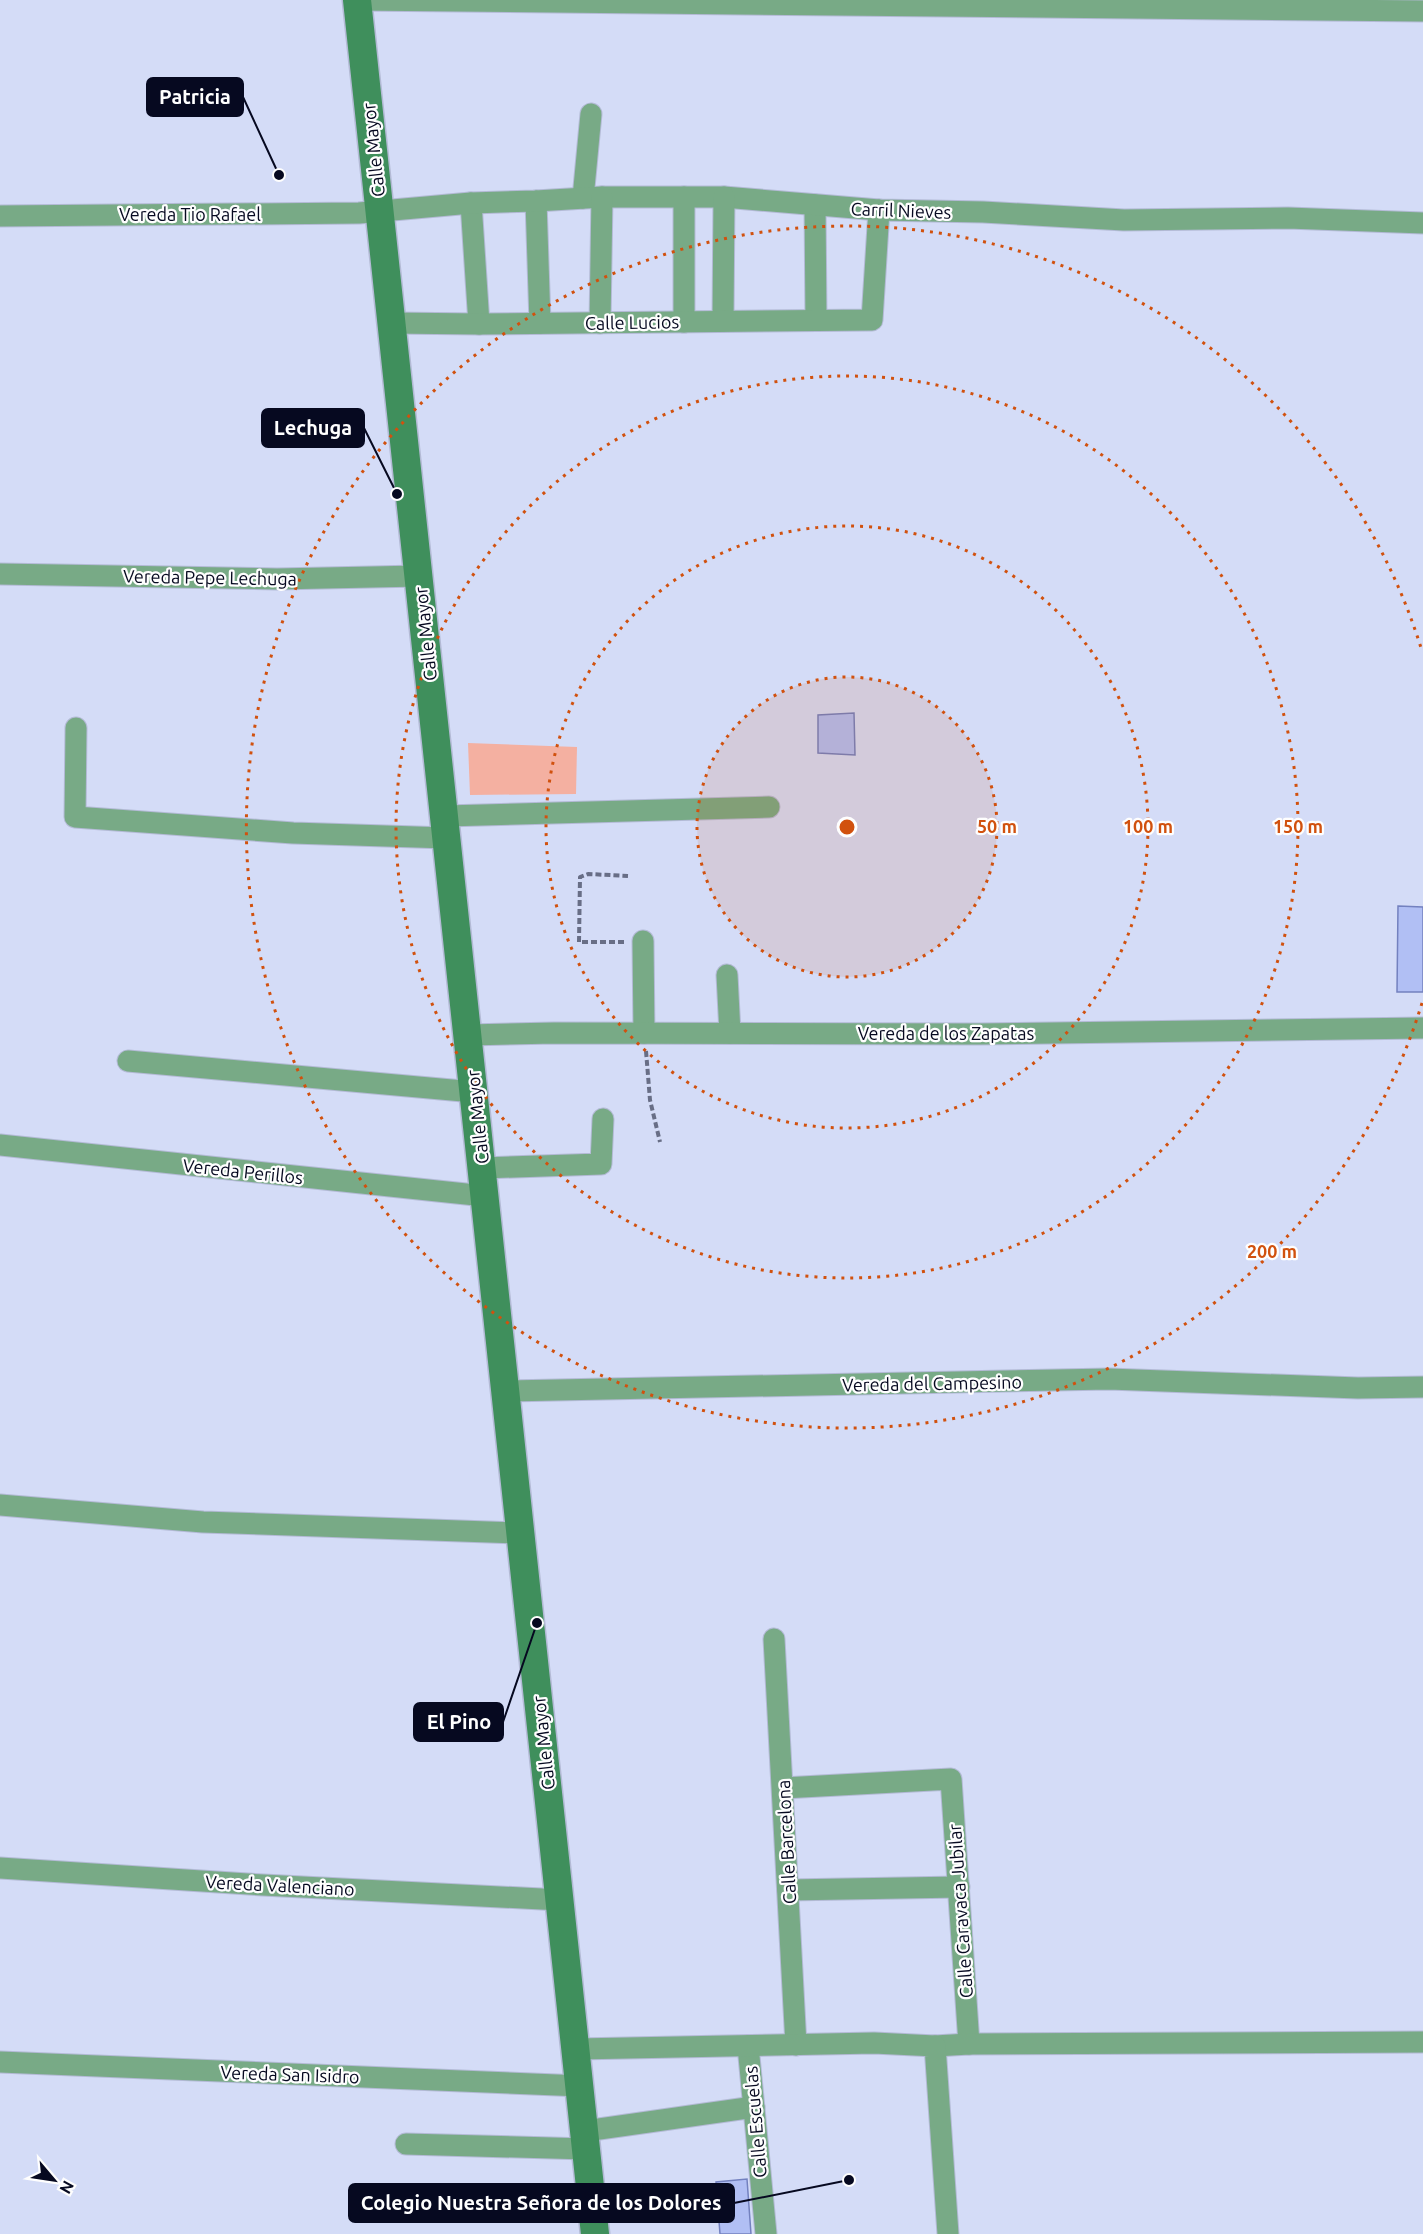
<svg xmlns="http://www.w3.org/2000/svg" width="1423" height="2234" viewBox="0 0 1423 2234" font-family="Ubuntu,sans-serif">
<rect width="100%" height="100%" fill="#d4dcf7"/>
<path fill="#f4b0a1" d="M468 743 577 747 576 794 470 795Z"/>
<g fill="#b1bff4" stroke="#7381bf" stroke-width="1.5">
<path d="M854 713 855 755 818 753V715Z"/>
<path d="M1398 906 1423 907V992H1397Z"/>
<path d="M747 2179 751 2234H720L716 2182Z"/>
</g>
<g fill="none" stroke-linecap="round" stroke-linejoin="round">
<defs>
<g id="street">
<path d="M357 0 1423 11"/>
<path d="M684 197V322"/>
<path d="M583 198 591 114"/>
<path d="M536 201 540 323"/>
<path d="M471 203 479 324"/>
<path d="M815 205 816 320"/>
<path d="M0 216 359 213 471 203 536 201 602 197H724L879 210 983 212 1124 220 1288 218 1423 223"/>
<path d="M723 321 724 197"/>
<path d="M393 323 479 324 872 320 879 210"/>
<path d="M600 323 602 197"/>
<path d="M0 574 277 579 419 576"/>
<path d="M76 728 75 817 293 833 447 838"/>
<path d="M445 816 769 807"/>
<path d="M643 941 644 1033"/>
<path d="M727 975 730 1033"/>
<path d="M468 1035 554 1033 978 1034 1423 1028"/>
<path d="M128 1061 474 1092"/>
<path d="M0 1145 485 1196"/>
<path d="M482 1168 601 1164 603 1119"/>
<path d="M506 1391 1109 1379 1358 1388 1423 1387"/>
<path d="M0 1505 203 1522 520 1533"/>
<path d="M774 1639 796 2045"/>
<path d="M783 1788 951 1779 969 2044"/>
<path d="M0 1868 263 1885 561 1900"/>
<path d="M788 1890 959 1887"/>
<path d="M748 2046 766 2234"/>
<path d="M935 2046 969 2044 1423 2042"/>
<path d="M577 2049 874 2043 935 2046 948 2234"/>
<path d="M0 2062 581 2086"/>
<path d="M585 2131 754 2107"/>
<path d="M406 2144 587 2149"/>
</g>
<path id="secondary" d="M357 0 595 2234"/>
</defs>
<use href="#street" stroke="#b3bad5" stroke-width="23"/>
<use href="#secondary" stroke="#b3bad5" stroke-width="31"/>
<g stroke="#686e86" stroke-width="4" stroke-dasharray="6 3" stroke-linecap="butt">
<path d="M624 942H579L580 877 588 874 628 876"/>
<path d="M646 1051 650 1100 660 1142"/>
</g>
<use href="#street" stroke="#78aa86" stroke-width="21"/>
<use href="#secondary" stroke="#3f8f5c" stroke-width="28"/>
</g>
<circle cx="847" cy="827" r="150" fill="#d1510e" fill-opacity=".12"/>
<g fill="none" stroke="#d1510e" stroke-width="3" stroke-dasharray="3 6">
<circle cx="847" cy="827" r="150"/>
<circle cx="847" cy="827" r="301"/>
<circle cx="847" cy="827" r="451"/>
<path d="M1422 1003A601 601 0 1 1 1422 651"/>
</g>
<g text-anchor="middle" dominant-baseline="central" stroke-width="4.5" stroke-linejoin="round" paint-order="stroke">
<g font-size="18" fill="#060920" stroke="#fefefe">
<text transform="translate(373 150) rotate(-96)">Calle Mayor</text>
<text transform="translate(901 210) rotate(2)">Carril Nieves</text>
<text x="190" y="214">Vereda Tio Rafael</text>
<text transform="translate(632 322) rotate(-1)">Calle Lucios</text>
<text transform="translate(210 577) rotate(1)">Vereda Pepe Lechuga</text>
<text transform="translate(425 634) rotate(-96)">Calle Mayor</text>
<text x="946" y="1033">Vereda de los Zapatas</text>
<text transform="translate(477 1117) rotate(-96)">Calle Mayor</text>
<text transform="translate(243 1171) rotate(6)">Vereda Perillos</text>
<text transform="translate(932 1383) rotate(-1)">Vereda del Campesino</text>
<text transform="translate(543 1743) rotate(-96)">Calle Mayor</text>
<text transform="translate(786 1842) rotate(-93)">Calle Barcelona</text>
<text transform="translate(280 1885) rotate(3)">Vereda Valenciano</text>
<text transform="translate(960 1911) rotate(-94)">Calle Caravaca Jubilar</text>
<text transform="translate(290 2074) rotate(2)">Vereda San Isidro</text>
<text transform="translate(755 2122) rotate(-95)">Calle Escuelas</text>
</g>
</g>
<circle cx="847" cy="827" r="9" fill="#d1510e" stroke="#fefefe" stroke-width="3"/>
<g font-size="18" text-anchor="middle" font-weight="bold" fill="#d1510e" stroke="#fefefe" stroke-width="4.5" stroke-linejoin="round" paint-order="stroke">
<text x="997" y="833">50 m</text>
<text x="1148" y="833">100 m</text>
<text x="1298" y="833">150 m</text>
<text x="1272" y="1258">200 m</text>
</g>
<path fill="none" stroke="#060920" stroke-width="2" d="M279 175L243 97M397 494L364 428M537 1623L503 1722M849 2180L734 2203"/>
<g fill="#060920" stroke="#fefefe" stroke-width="2">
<circle cx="279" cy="175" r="6"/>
<circle cx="397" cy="494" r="6"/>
<circle cx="537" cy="1623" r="6"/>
<circle cx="849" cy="2180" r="6"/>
</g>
<g fill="#060920" stroke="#060920" stroke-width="2">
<rect x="147" y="78" width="96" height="38" rx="6"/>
<rect x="262" y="409" width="102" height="38" rx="6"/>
<rect x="414" y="1703" width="89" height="38" rx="6"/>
<rect x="349" y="2184" width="385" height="38" rx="6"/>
</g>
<g font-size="20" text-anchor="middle" font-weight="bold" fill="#fff">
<text x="195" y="104">Patricia</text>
<text x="313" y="435">Lechuga</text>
<text x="459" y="1729">El Pino</text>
<text x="541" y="2210">Colegio Nuestra Señora de los Dolores</text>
</g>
<g transform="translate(54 2180) rotate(119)" stroke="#fefefe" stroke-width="4.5" paint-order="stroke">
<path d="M0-4.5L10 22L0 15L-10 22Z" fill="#060920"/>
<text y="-9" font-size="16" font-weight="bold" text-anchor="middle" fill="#060920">N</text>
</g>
</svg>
